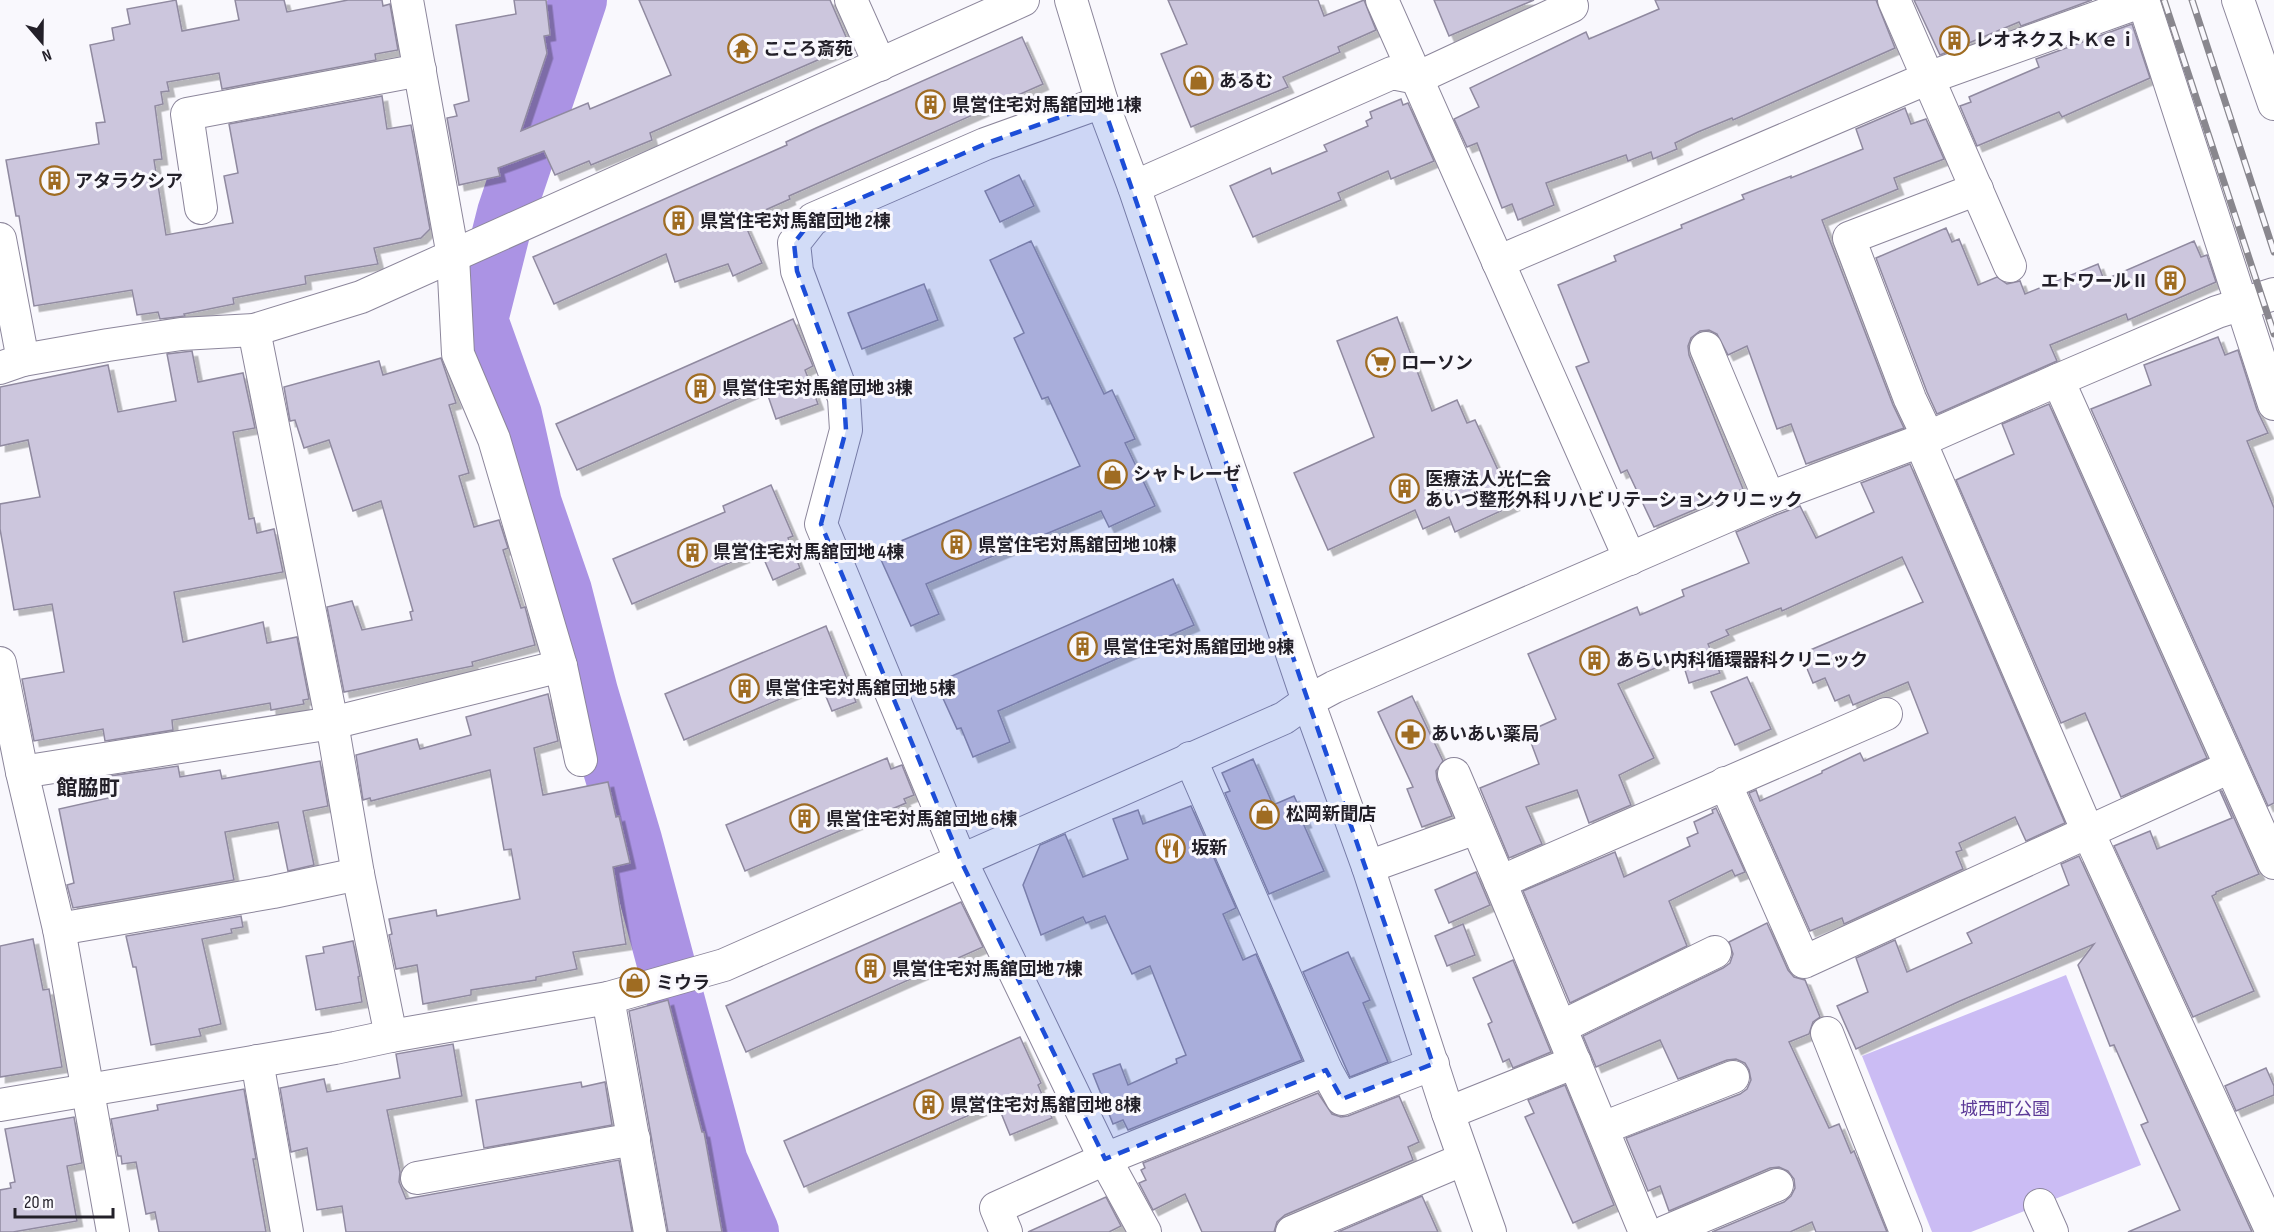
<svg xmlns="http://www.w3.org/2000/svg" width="2274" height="1232" viewBox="0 0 2274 1232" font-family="'Sofia Sans Condensed','Noto Sans JP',sans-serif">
<defs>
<filter id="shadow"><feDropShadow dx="5.5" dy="5.5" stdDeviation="0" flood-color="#0004"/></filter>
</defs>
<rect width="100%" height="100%" fill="#f9f8fd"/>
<path fill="#cbbcf4" d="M2066 975 2141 1165 1971 1232H1932L1862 1056Z"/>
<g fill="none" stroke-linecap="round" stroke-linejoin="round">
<path stroke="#ab93e4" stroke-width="58" d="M578 0 506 213 479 320 513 415 533 504 563 591 589 692 633 840 719 1162 750 1232"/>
</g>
<g fill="#ccc6dd" stroke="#908aa0" stroke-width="1.5" filter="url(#shadow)">
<path d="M176 0 182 31 239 20 235 0H284L287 12 348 0H382L383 6 390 4 398 50 375 54 376 60 222 89 219 73 167 82 169 91 161 92 163 104 155 106 162 159 154 160 166 235 233 223 224 176 238 173 229 124 382 96 387 129 411 125 430 229 421 238 374 248 378 264 305 276 306 284 233 298 234 304 184 314 185 316 160 319 158 312 137 315 132 290 34 306 19 216H16L6 160 99 144 96 123 105 122 90 45 114 40 112 28 130 24 127 9Z"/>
<path d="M514 0H546L550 35 544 36 547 53 521 131 588 103 590 109 671 75 639 0H830L850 46 650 133 652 140 591 165 589 161 555 175 544 151 498 168 500 176 459 185 447 118 457 116 454 105 469 101 456 25 516 14Z"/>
<path d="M1168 0H1318L1324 16 1364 0 1376 30 1338 47 1340 52 1283 77 1288 87 1191 127 1161 54 1187 44Z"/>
<path d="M1434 0H1534L1449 36Z"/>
<path d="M1655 0H1876L1895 48 1733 120 1732 118 1698 132 1675 143 1677 149 1653 159 1651 152 1628 161 1626 155 1546 183 1554 205 1518 220 1512 204 1502 208 1477 143 1467 147 1454 119 1479 107 1470 88 1586 32 1589 39 1659 9Z"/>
<path d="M1914 0H2092L2021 26 2019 22 1940 55Z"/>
<path d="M2132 24 2150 78 2062 117 2059 112 1977 146 1960 106 1971 102 1969 97 2039 67 2036 59Z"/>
<path d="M1022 37 1043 84 789 196 790 199 743 220 762 263 733 276 728 264 675 282 666 254 554 304 533 257 787 145 786 142 816 128Z"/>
<path d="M1401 99 1403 105 1408 103 1434 161 1391 179 1388 171 1338 193 1341 200 1253 237 1230 186 1270 168 1272 174 1327 151 1324 145 1368 126 1366 121 1372 118 1370 112Z"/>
<path d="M1905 108 1911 124 1926 119 1944 159 1894 178 1898 189 1822 220 1893 405 1904 428 1806 464 1791 424 1777 429 1747 346 1728 355 1717 334 1709 330 1700 331 1691 338 1688 346 1689 355 1743 489 1654 527 1627 470 1621 473 1576 367 1589 362 1558 285 1616 261 1614 256 1682 228 1681 225 1744 199 1742 195 1791 176V178L1863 149 1856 129Z"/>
<path d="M1019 175 1034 206 1000 222 985 191Z"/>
<path d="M1946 228 1952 242 1959 239 1978 285 1997 277 2007 284 2020 281 2025 294 2098 264 2104 280 2194 241 2201 257 2207 255 2216 282 2128 320 2126 314 2050 345 2057 361 1937 414 1927 392 1876 258Z"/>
<path d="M1031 241 1104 394 1112 390 1135 439 1125 443 1155 506 1109 527 1101 511 926 584 939 614 911 626 877 551 1080 466 1048 397 1042 399 1014 338 1024 333 990 260Z"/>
<path d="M924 284 938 320 862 349 848 313Z"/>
<path d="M1397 317 1432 411 1457 400 1467 423 1475 420 1514 505 1455 532 1449 517 1423 529 1415 510 1328 550 1294 473 1374 437 1337 341Z"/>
<path d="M793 319 813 366 805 370 818 404 776 419 765 387 577 470 556 424Z"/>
<path d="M2218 337 2225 355 2238 350 2257 410 2268 433 2247 441 2274 508V803L2268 806 2091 409 2151 385 2144 365Z"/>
<path d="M192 351 198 382 243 373 255 428 233 432 249 519 254 518 257 533 274 529 283 572 174 592 183 642 263 622 267 643 297 637 309 699 303 700 304 704 271 710 270 703 172 720 173 730 105 741 103 729 34 741 22 679 64 672 52 604 14 610 0 529V504L40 497 28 440 0 446V387L108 365 118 412 176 401 167 354Z"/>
<path d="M441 358 456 403 449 405 469 473 459 476 474 527 499 520 508 548 503 550 521 608 525 607 535 645 472 662 473 666 344 692 327 607 352 601 362 630 412 620 410 612 413 611 381 501 353 511 329 440 304 448 295 420 290 421 284 387 379 361 383 375Z"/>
<path d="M2049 404 2207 758 2121 797 2085 713 2061 723 1956 480 2014 454 2002 424Z"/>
<path d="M1910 464 2065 823 2026 841 2015 817 1959 843 1962 850 1956 852 1963 869 1844 924 1842 918 1810 931 1749 793 1756 790 1760 801 1822 773V771L1860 753 1864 761 1928 733 1908 682 1853 705 1849 695 1835 701 1825 678 1813 683 1801 654 1923 602 1902 557 1782 611 1781 608 1726 630 1729 635 1708 644 1720 673 1689 683 1681 657 1618 684 1654 758 1619 775 1631 805 1589 823 1577 790 1526 807 1542 844 1509 858 1480 788 1539 764 1527 732 1556 719 1528 654 1637 607 1640 615 1684 596 1682 590 1749 563 1736 532 1776 515 1800 506 1816 538 1874 512 1861 483Z"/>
<path d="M771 485 793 536 788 538 800 568 773 580 760 550 632 604 613 559 725 512 723 506Z"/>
<path d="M1173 579 1194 625 998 711 1010 742 973 757 961 728 957 729 936 683Z"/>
<path d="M826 626 856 702 832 711 820 682 684 740 665 694Z"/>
<path d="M1747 677 1771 729 1735 745 1711 692Z"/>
<path d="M548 694 558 741 534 748 543 795 608 782 616 817 619 816 630 863 613 867 626 944 573 952 577 969 536 977V980L471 990V995L423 1004 417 965 396 969 389 935 392 934 389 919 436 910 437 916 520 899 511 849 504 850 490 770 371 801 370 798 363 800 356 755 417 739 420 749 471 735 466 717Z"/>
<path d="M1412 696 1443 761 1436 771 1437 780 1452 816 1422 827 1407 789 1413 787 1378 712Z"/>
<path d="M887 758 891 769 902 765 914 795 904 799 906 803 745 871 726 825Z"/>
<path d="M1253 759 1273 805 1294 796 1306 822 1303 823 1324 871 1269 894 1225 793 1230 791 1222 773Z"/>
<path d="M320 761 328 806 303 811 314 865 288 871 278 822 225 832 234 880 73 908 67 885 74 883 59 809 113 797 110 776 178 766 180 777 220 770 222 779Z"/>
<path d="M2220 791H2222L2259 874 2216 892V894L2212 896 2254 991 2193 1017 2114 846 2150 831 2157 849 2232 818Z"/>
<path d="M1191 806 1236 908 1223 914 1243 960 1256 954 1302 1060 1128 1130 1123 1120 1113 1124 1093 1074 1120 1064 1128 1085 1177 1063 1176 1059 1186 1055 1150 966 1132 974 1105 916 1086 923 1083 917 1041 935 1023 885 1040 845 1065 834 1083 877 1128 859 1113 819 1138 810 1143 824Z"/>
<path d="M1716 808 1745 872 1735 876 1732 870 1669 901 1687 946 1570 1003 1523 891 1615 852 1624 877 1690 846 1687 838 1698 833 1694 822 1713 813 1712 810Z"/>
<path d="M2079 856 2252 1232H2128L2180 1210 2141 1125 2148 1122 2114 1045 2110 1046 2078 965 2094 944 1960 1001 1856 1049 1837 1006 1868 992 1856 958 1895 940 1907 972 1972 943 1967 933 2069 885 2061 864Z"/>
<path d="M1476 872 1490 905 1449 923 1435 890Z"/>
<path d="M961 902 983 947 746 1052 726 1006Z"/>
<path d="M241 916 243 927 231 929 232 933 202 939 221 1024 199 1029 201 1036 151 1045 136 967H133L126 936Z"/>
<path d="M1767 923 1788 970 1794 977 1805 980 1820 1017 1813 1022 1809 1034 1789 1042 1829 1128 1839 1124 1851 1153 1854 1151 1887 1232H1816L1812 1222 1790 1232H1712L1784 1202 1791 1196 1795 1188 1794 1179 1788 1171 1779 1167 1770 1168 1669 1211 1660 1186 1648 1191 1626 1138 1740 1094 1747 1089 1751 1080 1749 1070 1745 1063 1736 1059 1727 1060 1678 1079 1660 1040 1596 1067 1583 1036 1723 968 1730 963 1733 954 1729 942Z"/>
<path d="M1463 924 1475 955 1447 966 1435 936Z"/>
<path d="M33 939 43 990 49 989 62 1067 0 1077V946Z"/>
<path d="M353 941 360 976 358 977 362 1002 316 1010 306 956 324 953 323 947Z"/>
<path d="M1348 952 1370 1000 1363 1003 1388 1062 1350 1077 1303 972Z"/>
<path d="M1513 960 1551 1052 1513 1068 1509 1059 1503 1062 1488 1024 1492 1022 1473 978Z"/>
<path d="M668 1000 702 1132H704L722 1232H668L629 1011Z"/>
<path d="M1020 1037 1041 1083 1038 1085 1052 1118 1010 1135 997 1103 804 1187 784 1141Z"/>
<path d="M453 1044 462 1096 387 1110 400 1172 399 1182 406 1199 619 1160 632 1232H346L342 1206 317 1210 307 1148 291 1152 280 1088 324 1079 327 1092 400 1078 396 1054Z"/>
<path d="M2266 1068 2274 1086V1095L2236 1111 2225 1086Z"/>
<path d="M581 1082 582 1087 605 1082 612 1125 484 1148 476 1100Z"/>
<path d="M1565 1085 1614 1205 1573 1223 1525 1117 1534 1113 1528 1100Z"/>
<path d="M244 1089 256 1159H253L266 1232H159L155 1212 146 1214 136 1162 122 1164 121 1156H118L111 1119 158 1110 157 1105Z"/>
<path d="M1318 1093 1332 1114 1341 1117 1348 1116 1399 1096 1419 1142 1408 1147 1413 1160 1285 1215 1277 1222 1274 1232H1202L1185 1194 1153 1210 1139 1183 1146 1180 1141 1170 1145 1168 1143 1163Z"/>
<path d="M74 1117 82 1163 67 1166 77 1221 13 1232H0V1190L11 1188 10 1183 15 1182 5 1129Z"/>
<path d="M1422 1196 1438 1232H1338Z"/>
<path d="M1106 1197 1121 1226 1109 1232H1028Z"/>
</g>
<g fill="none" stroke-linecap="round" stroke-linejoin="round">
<defs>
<g id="minor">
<path d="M407 0 453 256 458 354 494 439 561 666 581 760"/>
<path d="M851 0 880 65"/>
<path d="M1071 0 1102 102 1134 187 1308 701 1368 867 1448 1113 1490 1232"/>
<path d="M1382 0 1630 559"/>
<path d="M1894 0 2010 266"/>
<path d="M2143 0 2274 404"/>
<path d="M2238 0 2274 104"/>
<path d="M1102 102 985 144 813 219 794 243 797 271 844 398 846 430 821 524 961 861 1105 1159 1145 1232"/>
<path d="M1134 187 1392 73 1417 78 1572 6"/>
<path d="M201 208 187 114 420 70"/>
<path d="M0 239 23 360"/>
<path d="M1498 262 1928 78 2143 1"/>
<path d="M254 330 332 723 358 874 391 1036"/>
<path d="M1706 348 1769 498"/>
<path d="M0 368 23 360 108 345 181 334 254 330 361 297 1023 0"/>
<path d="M2058 380 2274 863"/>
<path d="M1928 437 1910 399 1849 238 1977 189"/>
<path d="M1920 441 2088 832 2272 1232"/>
<path d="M0 663 22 772 59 929 113 1232"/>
<path d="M22 772 332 723 561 666"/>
<path d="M1454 774 1500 882"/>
<path d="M1725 783 1804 962 2230 767"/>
<path d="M1368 867 1476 828"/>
<path d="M59 929 273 892 358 874"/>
<path d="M608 998 650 1232"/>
<path d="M1561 1027 1715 952"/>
<path d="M1827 1033 1906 1232"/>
<path d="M257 1061 287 1232"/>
<path d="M1326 1070 1342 1099 1433 1064"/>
<path d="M0 1105 335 1048 391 1036 608 998 724 965 1284 718 1308 701 1334 687 1769 498 1920 441 2058 380 2217 312 2274 294"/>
<path d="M1448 1113 1575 1062"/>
<path d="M1603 1128 1733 1077"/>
<path d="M417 1178 634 1139"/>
<path d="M2040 1205 2052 1232"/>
<path d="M1006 1232 996 1208 1105 1159 1326 1070 1190 758"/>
<path d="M1292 1232 1464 1159"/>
<path d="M1645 1232 1500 882 1886 714"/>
<path d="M1665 1232 1777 1185"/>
</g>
</defs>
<use href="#minor" stroke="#8c869b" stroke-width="34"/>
<use href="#minor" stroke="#fff" stroke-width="32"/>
<defs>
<g id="rail">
<path d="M2164 0 2274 334"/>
<path d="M2192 0 2274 252"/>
</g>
</defs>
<use href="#rail" stroke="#89878e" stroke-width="7"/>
<use href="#rail" stroke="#f9f8fd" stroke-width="4.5" stroke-dasharray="14" stroke-linecap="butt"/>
</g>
<path fill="#1d4ed8" fill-opacity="0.2" stroke="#1d4ed8" stroke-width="4.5" stroke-dasharray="12 8" stroke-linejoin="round" d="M1102 102 1433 1064 1342 1099 1326 1070 1105 1159 961 861 821 524 846 430 844 398 797 271 794 243 813 219 985 144Z"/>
<defs>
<symbol id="building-ring" viewBox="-11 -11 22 22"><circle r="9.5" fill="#f9f8fd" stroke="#9f6c22" stroke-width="1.5"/><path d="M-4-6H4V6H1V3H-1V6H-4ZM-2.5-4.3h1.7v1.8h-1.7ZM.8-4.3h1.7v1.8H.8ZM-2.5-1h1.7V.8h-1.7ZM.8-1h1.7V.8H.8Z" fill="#9f6c22"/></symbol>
<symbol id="temple-ring" viewBox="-11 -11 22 22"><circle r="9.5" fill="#f9f8fd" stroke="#9f6c22" stroke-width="1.5"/><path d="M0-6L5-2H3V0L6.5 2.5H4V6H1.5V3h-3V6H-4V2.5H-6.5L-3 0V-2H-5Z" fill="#9f6c22"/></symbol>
<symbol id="shop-ring" viewBox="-11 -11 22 22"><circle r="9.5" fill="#f9f8fd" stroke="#9f6c22" stroke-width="1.5"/><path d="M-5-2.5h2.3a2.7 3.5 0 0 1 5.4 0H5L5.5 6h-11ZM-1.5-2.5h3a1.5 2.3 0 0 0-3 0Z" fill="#9f6c22"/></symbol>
<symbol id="supermarket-ring" viewBox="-11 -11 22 22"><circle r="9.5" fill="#f9f8fd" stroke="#9f6c22" stroke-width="1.5"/><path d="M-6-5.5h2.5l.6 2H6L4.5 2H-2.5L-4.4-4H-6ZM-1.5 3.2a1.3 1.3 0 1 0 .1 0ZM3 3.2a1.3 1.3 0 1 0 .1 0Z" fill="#9f6c22"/></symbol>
<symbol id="pharmacy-ring" viewBox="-11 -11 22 22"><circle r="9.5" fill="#f9f8fd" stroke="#9f6c22" stroke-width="1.5"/><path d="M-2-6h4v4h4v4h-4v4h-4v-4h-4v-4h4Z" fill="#9f6c22"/></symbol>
<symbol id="restaurant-ring" viewBox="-11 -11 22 22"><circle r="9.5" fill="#f9f8fd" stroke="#9f6c22" stroke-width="1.5"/><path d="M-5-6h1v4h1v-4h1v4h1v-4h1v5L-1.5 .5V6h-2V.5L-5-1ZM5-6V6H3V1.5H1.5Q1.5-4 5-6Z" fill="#9f6c22"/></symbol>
</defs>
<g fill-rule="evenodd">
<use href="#building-ring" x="1938" y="24" width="33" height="33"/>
<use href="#temple-ring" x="726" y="32" width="33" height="33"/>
<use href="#shop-ring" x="1182" y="64" width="33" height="33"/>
<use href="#building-ring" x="914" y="88" width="33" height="33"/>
<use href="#building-ring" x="38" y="164" width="33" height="33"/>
<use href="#building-ring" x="662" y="204" width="33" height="33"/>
<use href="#building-ring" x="2154" y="264" width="33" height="33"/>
<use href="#supermarket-ring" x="1364" y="346" width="33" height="33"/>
<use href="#building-ring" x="684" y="372" width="33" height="33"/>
<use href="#shop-ring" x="1096" y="458" width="33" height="33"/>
<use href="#building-ring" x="1388" y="472" width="33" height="33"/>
<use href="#building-ring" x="940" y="528" width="33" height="33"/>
<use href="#building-ring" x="676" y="536" width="33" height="33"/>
<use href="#building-ring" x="1066" y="630" width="33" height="33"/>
<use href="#building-ring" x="1578" y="644" width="33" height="33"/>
<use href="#building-ring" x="728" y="672" width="33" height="33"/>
<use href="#pharmacy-ring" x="1394" y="718" width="33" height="33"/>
<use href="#shop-ring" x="1248" y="798" width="33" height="33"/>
<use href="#building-ring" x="788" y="802" width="33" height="33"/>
<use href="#restaurant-ring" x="1154" y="832" width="33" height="33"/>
<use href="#building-ring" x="854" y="952" width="33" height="33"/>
<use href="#shop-ring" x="618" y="966" width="33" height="33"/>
<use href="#building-ring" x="912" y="1088" width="33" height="33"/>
</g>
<g text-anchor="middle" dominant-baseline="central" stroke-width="6" stroke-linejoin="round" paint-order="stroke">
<g font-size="18" font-weight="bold" fill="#232029" stroke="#f9f8fd" text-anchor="start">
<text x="1975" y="40">レオネクストＫｅｉ</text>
<text x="763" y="49">こころ斎苑</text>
<text x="1219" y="81">あるむ</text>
<text x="952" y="105">県営住宅対馬舘団地 1棟</text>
<text x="75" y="181">アタラクシア</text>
<text x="700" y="221">県営住宅対馬舘団地 2棟</text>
<text x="2149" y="281" text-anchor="end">エトワールⅡ</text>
<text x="1401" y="363">ローソン</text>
<text x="722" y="388">県営住宅対馬舘団地 3棟</text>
<text x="1133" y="474">シャトレーゼ</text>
<text x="1425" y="479">医療法人光仁会<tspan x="1425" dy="21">あいづ整形外科リハビリテーションクリニック</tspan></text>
<text x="978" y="545">県営住宅対馬舘団地 10棟</text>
<text x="713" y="552">県営住宅対馬舘団地 4棟</text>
<text x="1103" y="647">県営住宅対馬舘団地 9棟</text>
<text x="1616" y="660">あらい内科循環器科クリニック</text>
<text x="765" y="688">県営住宅対馬舘団地 5棟</text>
<text x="1431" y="734">あいあい薬局</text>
<text x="1286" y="814">松岡新聞店</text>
<text x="826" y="819">県営住宅対馬舘団地 6棟</text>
<text x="1191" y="848">坂新</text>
<text x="892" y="969">県営住宅対馬舘団地 7棟</text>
<text x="656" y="983">ミウラ</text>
<text x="950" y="1105">県営住宅対馬舘団地 8棟</text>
</g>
<g font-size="18" fill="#5c3997" stroke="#f9f8fd">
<text x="2005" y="1109">城西町公園</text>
</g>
<g font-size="21" font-weight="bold" fill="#232029" stroke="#f9f8fd">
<text x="88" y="788">館脇町</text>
</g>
</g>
<g transform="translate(42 42) rotate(160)" stroke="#f9f8fd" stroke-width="4.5" paint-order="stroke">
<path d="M0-4.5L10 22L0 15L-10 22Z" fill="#232029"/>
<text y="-9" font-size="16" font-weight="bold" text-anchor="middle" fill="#232029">N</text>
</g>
<path d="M15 1208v9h98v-9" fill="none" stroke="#232029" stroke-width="3"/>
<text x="24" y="1208" font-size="18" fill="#232029" stroke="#f9f8fd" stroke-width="4.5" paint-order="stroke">20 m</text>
</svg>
